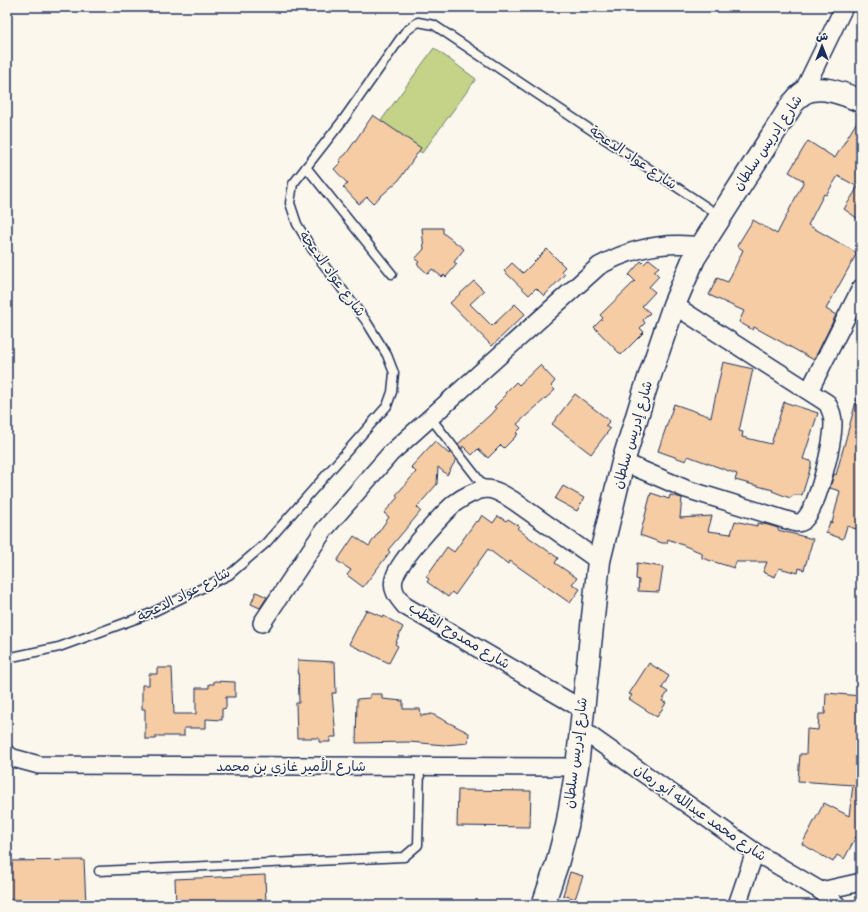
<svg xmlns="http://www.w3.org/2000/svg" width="868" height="912" viewBox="0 0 868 912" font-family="Mynerve,'Playpen Sans Arabic',sans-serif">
<rect width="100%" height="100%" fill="#fbf7ec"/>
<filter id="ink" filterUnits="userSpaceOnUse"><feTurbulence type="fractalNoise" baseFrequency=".025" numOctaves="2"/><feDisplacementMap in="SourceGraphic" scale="8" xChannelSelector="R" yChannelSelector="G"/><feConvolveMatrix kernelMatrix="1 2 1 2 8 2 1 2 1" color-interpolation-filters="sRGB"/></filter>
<g filter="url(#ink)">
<path fill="#c4d388" stroke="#708173" d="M434 48 476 79 422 153 380 122Z"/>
<g fill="#f5cca4" stroke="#1b2f5e">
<path d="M373 115 421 148 399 180 373 203 367 197 359 204 343 187 348 184 334 169 341 162 339 160 346 154Z"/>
<path d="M861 115V221L844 209 858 187 838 176 826 195 824 194 808 225 857 253 826 309 836 315 814 360 754 327 753 330 739 322 744 311 709 295 717 278 728 282 743 250 737 246 753 220 777 234 804 181 789 172 808 141 835 158Z"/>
<path d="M422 228H443V233L464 249 454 262 457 264 446 277 444 275 442 277 432 269 428 274 417 264 419 262 415 259 424 249Z"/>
<path d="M547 249 565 267 561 271 565 274 544 296 536 288 529 295 504 271 512 263 523 273Z"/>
<path d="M649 259 659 267 654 271 659 276 649 287 655 292 642 306 650 313 643 320 645 323 640 328 644 332 621 355 594 327 603 318 600 315 635 281 629 275 641 261 644 264Z"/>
<path d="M474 281 484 291 470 304 492 326 515 304 525 314 492 346 450 303Z"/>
<path d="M723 362 753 369 739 431 743 432 742 437 771 444 784 402 818 413 803 459 811 461V466L802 495H794L790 498 772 491 773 490 735 480 737 474 688 456 686 461 658 451 674 404 711 417Z"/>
<path d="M540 365 555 381 551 386 555 390 517 424 521 428 516 433 518 434 504 448 501 445 488 458 478 449 472 455 463 446 462 449 458 444 491 414 496 408 494 407 506 395 505 393 516 382 519 385Z"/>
<path d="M575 394 610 421 605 426 610 429 591 454 552 424Z"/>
<path d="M857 398H861V524L859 530 847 526 843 539 826 533 830 522 832 523 840 491 830 488 834 474 836 475Z"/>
<path d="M435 441 449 454 450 452 456 460 447 475 438 467 437 484 417 507 421 511 388 550 390 552 363 587 347 575 351 570 337 561 354 536 369 546 389 517 384 513 398 497 396 495 416 472 411 467Z"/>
<path d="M563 486 584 498 577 511 555 499Z"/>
<path d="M651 493 669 499 670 495 682 498 680 518 712 516 708 531 731 534 735 521 757 526V523L768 525 778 528V530L813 539 804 570 799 568 798 573 779 568 775 577 763 572 767 562H736L734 568 702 558V553L668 539 667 543H662L640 535Z"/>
<path d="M482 515 493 523 498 516 506 521 508 519 519 526 517 528 527 536 558 558 555 563 577 578 572 584 580 589 570 603 510 561 508 564 488 549 455 595 452 592 448 597 427 582 429 579 426 577 447 547 454 552 476 521 478 522Z"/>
<path d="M637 563 663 567 659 592 638 591 639 580 636 579Z"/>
<path d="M256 592 267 597 260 608 251 604Z"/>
<path d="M366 610 383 617 384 616 403 627 395 644 398 646 389 663 349 644Z"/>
<path d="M298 660 335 662 336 693H332L336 737H330V742H319V738H297L296 703H299Z"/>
<path d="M649 663 669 676 662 688 668 692 662 701 666 703 657 717 629 699 632 695 629 694Z"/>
<path d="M157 668H172L174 714H196V688H209V684H214V681L235 682V697H226V708L222 709V720L206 719V728H184V736H156V739H145V709H142V685H149V674H157Z"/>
<path d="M826 693 861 696V828L844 859 837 855 833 862 802 844 824 803 849 816 853 785 798 781 800 754H806L807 729 818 730 819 714H825Z"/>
<path d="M370 694H382V699L403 701V709H420L421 716 432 714 469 733 468 743 445 745 409 742 356 743 357 699 370 698Z"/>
<path d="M458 790 531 791 530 827 457 826Z"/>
<path d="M84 860 86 905H47V900H7V861Z"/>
<path d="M570 872 583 876 575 899 563 895Z"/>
<path d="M265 875 266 905H176L175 879Z"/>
</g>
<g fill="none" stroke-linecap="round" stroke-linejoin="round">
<defs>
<g id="lane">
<path d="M306 167 392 274"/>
<path d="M430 417 486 489"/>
<path d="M7 658 59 647 149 614 229 575 266 543 387 406 392 392 394 373 387 355 366 321 312 249 297 224 290 203 293 184 343 120 405 32 418 22 434 25 720 216"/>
<path d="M99 871 404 857 418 845 420 767"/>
</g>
<g id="street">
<path d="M802 94 844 7"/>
<path d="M809 391 861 288"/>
<path d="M623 462 686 489 796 523C799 523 802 523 804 520 818 507 833 443 833 423 833 416 831 410 827 403L674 305"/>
<path d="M262 623 324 530 391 453 599 266C631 248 665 241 701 246"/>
<path d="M582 709 405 606C397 597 390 588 395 576 400 560 442 514 455 503 463 497 476 490 486 489 496 489 506 496 514 501L599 561"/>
<path d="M582 730 755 852 821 891 837 905"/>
<path d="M7 754 13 758 39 765 577 767"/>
<path d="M821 891 861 882"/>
<path d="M737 905 755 852"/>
</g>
<path id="secondary" d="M543 905 557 864 567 826 577 767 599 561 623 462 645 390 674 305 694 258 793 103C796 100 799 96 802 94 820 83 844 94 861 101"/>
</defs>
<use href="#lane" stroke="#1b2f5e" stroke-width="11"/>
<use href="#street" stroke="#1b2f5e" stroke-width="20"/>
<use href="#secondary" stroke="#1b2f5e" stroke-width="25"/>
<use href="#lane" stroke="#fbf7ec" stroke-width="8"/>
<use href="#street" stroke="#fbf7ec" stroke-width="17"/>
<use href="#secondary" stroke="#fbf7ec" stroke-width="22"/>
</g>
</g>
<g text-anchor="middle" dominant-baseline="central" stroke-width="3.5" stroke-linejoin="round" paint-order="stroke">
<g font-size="14" fill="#1b2f5e" stroke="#fbf7ec">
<text transform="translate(768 143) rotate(-56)">شارع إدريس سلطان</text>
<text transform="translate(633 158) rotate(34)">شارع عواد الدعجة</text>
<text transform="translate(332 274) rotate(54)">شارع عواد الدعجة</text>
<text transform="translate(633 435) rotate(-74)">شارع إدريس سلطان</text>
<text transform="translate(184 595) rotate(-27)">شارع عواد الدعجة</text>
<text transform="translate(459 636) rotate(31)">شارع ممدوح القطب</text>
<text transform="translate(576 753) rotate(-83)">شارع إدريس سلطان</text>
<text x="291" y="767">شارع الأمير غازي بن محمد</text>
<text transform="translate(700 813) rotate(35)">شارع محمد عبدالله أبو رمان</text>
</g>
</g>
<rect width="868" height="912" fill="none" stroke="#fbf7ec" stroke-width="24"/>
<rect x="12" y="12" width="844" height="888" fill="none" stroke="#1b2f5e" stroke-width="1.5" filter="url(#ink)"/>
<g transform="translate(822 46)" stroke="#fbf7ec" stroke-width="3" paint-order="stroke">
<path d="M0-3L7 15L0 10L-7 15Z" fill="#1b2f5e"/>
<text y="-6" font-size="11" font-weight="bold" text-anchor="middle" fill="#1b2f5e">ش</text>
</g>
</svg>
